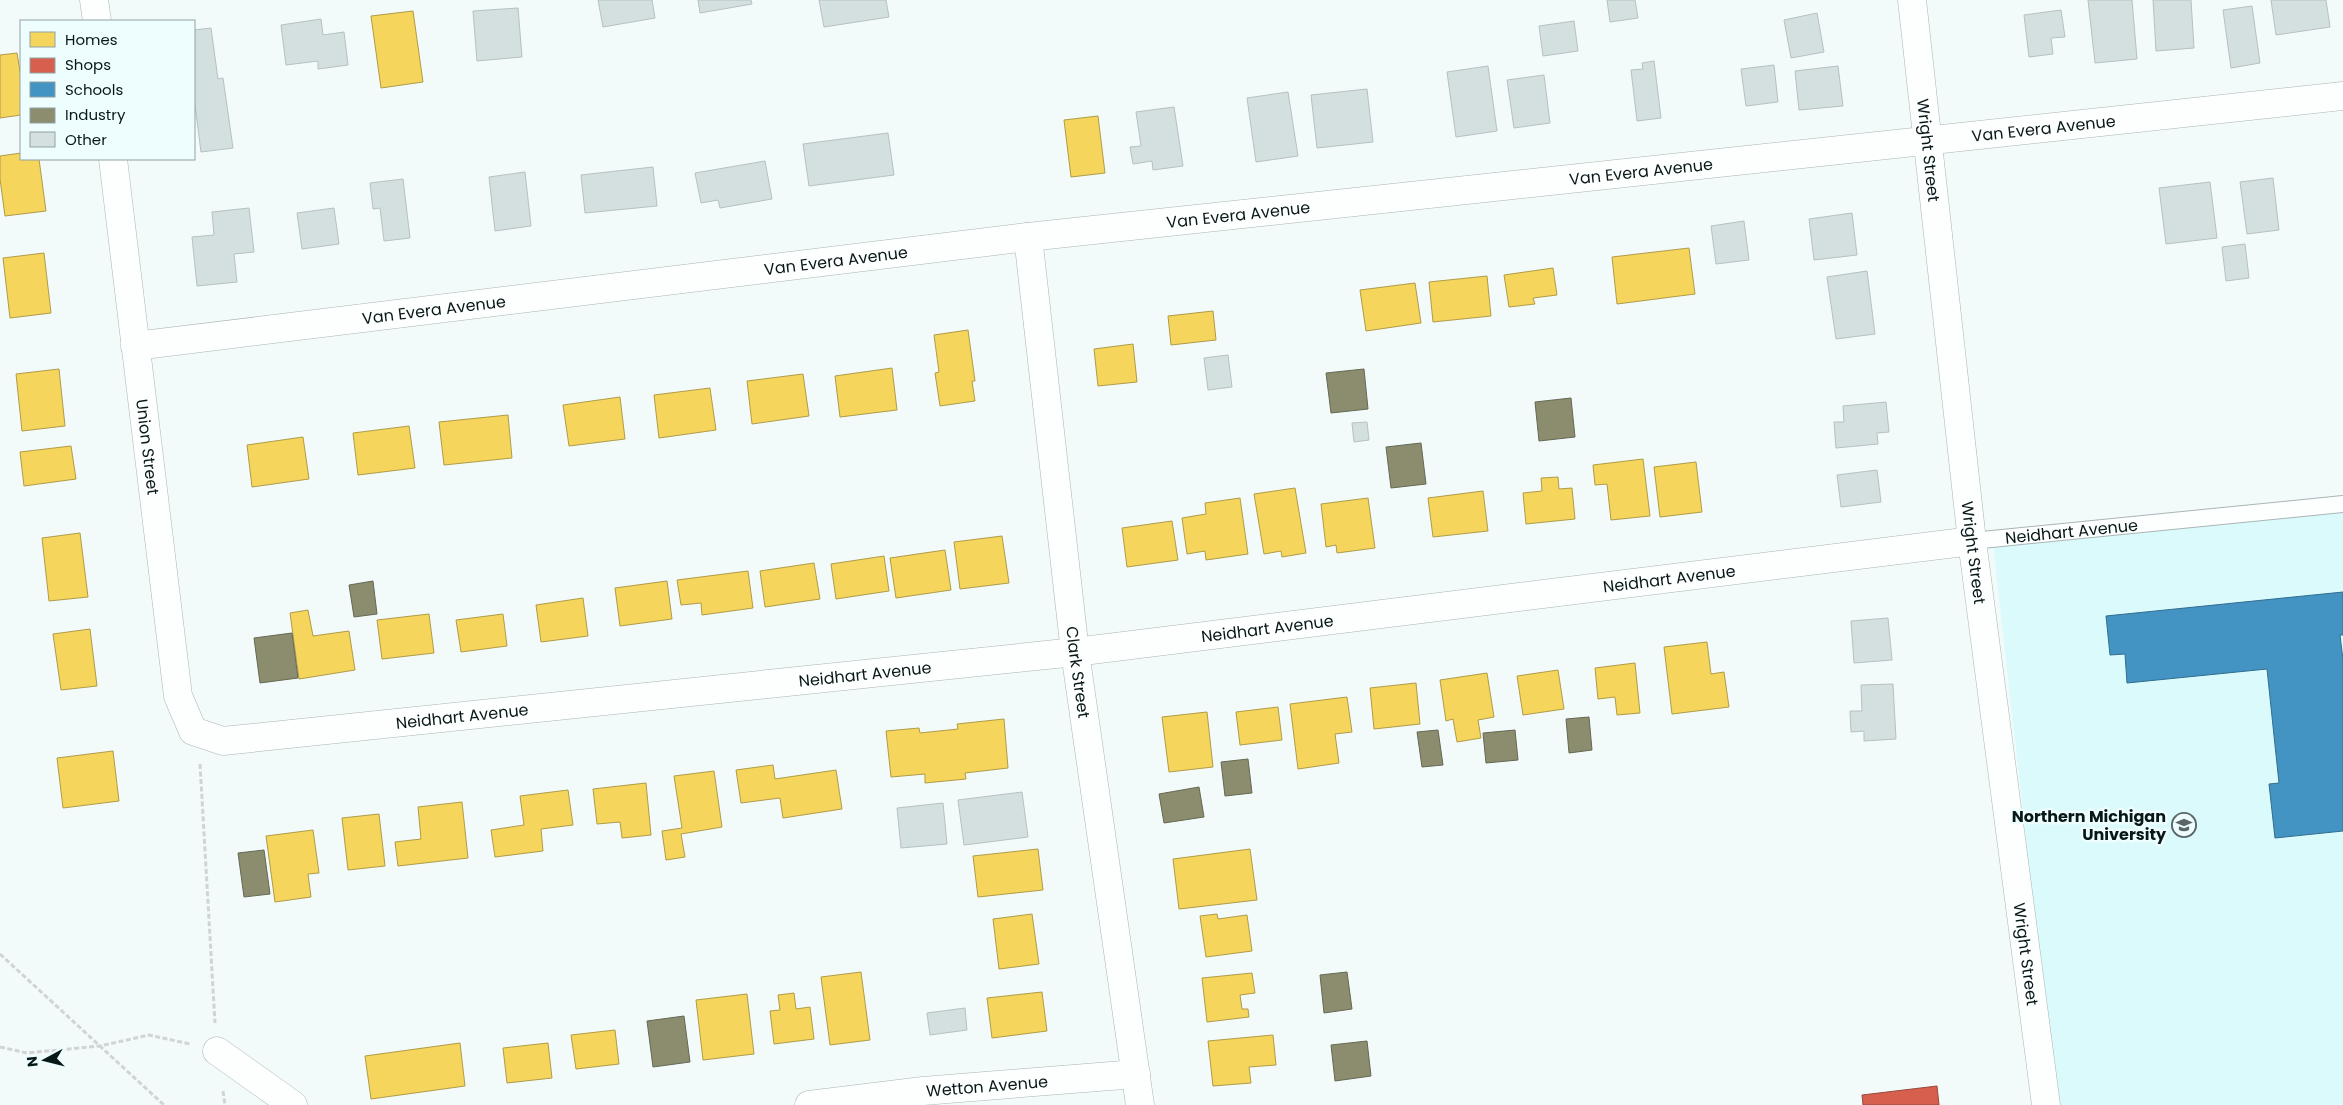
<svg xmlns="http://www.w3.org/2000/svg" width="2343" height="1105" viewBox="0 0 2343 1105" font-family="Poppins,sans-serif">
<rect width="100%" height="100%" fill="#f2fafa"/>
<path fill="#dbfafb" d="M2343 504V1105H2056L1993 544Z"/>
<g fill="#f6d55c" stroke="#af9c48">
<path d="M413 11 423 82 381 88 371 16Z"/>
<path d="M17 53 21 77V115L0 118V55Z"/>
<path d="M1098 116 1105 173 1071 177 1064 120Z"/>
<path d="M21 153V159H39L46 211 5 216 0 179V156Z"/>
<path d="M1689 248 1695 294 1617 304 1612 257Z"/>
<path d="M44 253 51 313 10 318 3 258Z"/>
<path d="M1553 268 1557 295 1533 298 1535 304 1509 307 1504 275Z"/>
<path d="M1487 276 1491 316 1433 322 1429 282Z"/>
<path d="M1415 283 1421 323 1366 331 1360 290Z"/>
<path d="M1213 311 1216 340 1171 345 1168 316Z"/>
<path d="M968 330 975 381H972L975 401 940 406 935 373 939 372 934 335Z"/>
<path d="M1133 344 1137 382 1098 386 1094 349Z"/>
<path d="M892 368 897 410 840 417 835 376Z"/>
<path d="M59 369 65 426 22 431 16 374Z"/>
<path d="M803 374 809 416 752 424 747 381Z"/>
<path d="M710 388 716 430 659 438 654 395Z"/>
<path d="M620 397 625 439 569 446 563 405Z"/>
<path d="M508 415 512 458 444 465 439 422Z"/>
<path d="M409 426 415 468 358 475 353 433Z"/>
<path d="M303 437 309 479 252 487 247 445Z"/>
<path d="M71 446 76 479 24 486 20 452Z"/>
<path d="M1643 459 1650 516 1611 520 1607 484 1595 485 1593 465Z"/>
<path d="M1696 462 1702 512 1660 517 1654 467Z"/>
<path d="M1558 477 1559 489 1572 488 1575 519 1526 524 1523 493 1542 491 1541 478Z"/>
<path d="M1295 488 1306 553 1282 557 1281 551 1264 554 1254 494Z"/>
<path d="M1483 491 1488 531 1433 537 1428 498Z"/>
<path d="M1240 498 1248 554 1206 560 1205 551 1187 554 1182 518 1206 514 1205 503Z"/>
<path d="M1368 498 1375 548 1337 553 1336 545 1326 547 1321 504Z"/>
<path d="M1172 521 1178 560 1127 567 1122 528Z"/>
<path d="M80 533 88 597 49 601 42 538Z"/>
<path d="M1002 536 1009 583 960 589 954 542Z"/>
<path d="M945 550 951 590 896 598 890 558Z"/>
<path d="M884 556 889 591 836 599 831 564Z"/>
<path d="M814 563 820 599 765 607 760 571Z"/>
<path d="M748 571 753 608 702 615 701 603 681 605 677 580Z"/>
<path d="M667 581 672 619 620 626 615 588Z"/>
<path d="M583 598 588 636 541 642 536 605Z"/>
<path d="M308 610 313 636 349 631 355 670 299 679 290 613Z"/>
<path d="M429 614 434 653 382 659 377 620Z"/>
<path d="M503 614 507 646 461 652 456 620Z"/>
<path d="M90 629 97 686 61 690 53 634Z"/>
<path d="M1707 642 1711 674 1724 672 1729 707 1672 714 1664 647Z"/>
<path d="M1635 663 1640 713 1617 715 1615 697 1598 699 1595 668Z"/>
<path d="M1558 670 1564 709 1523 715 1517 676Z"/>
<path d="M1487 673 1494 717 1478 720 1481 738 1457 742 1453 719 1446 721 1440 680Z"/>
<path d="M1416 683 1420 724 1374 729 1370 688Z"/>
<path d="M1347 697 1352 732 1335 734 1339 763 1298 769 1290 704Z"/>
<path d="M1278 707 1282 740 1240 745 1236 712Z"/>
<path d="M1207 712 1213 767 1169 772 1162 717Z"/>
<path d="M1004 719 1008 768 965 773 966 779 925 783V774L891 777 886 731 919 728 920 733 958 729 957 724Z"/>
<path d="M113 751 119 801 63 808 57 758Z"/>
<path d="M773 765 775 779 836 770 842 809 783 818 780 798 741 803 736 770Z"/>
<path d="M714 771 722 827 681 834 685 857 666 860 662 831 682 828 674 776Z"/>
<path d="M646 783 651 835 622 838 620 822 597 824 593 789Z"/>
<path d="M568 790 573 825 541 829 543 851 495 857 491 830 524 825 520 796Z"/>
<path d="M462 802 468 858 398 866 395 842 421 839 418 807Z"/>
<path d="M379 814 385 866 348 870 342 818Z"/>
<path d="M313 830 319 873 308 874 311 897 275 902 266 836Z"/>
<path d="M1038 849 1043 890 978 897 973 856Z"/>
<path d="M1250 849 1257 900 1179 909 1173 859Z"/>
<path d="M1032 914 1039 964 999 969 993 919Z"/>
<path d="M1217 914 1218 919 1247 915 1252 951 1206 957 1200 916Z"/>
<path d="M861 972 870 1040 830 1045 821 977Z"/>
<path d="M1252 973 1255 993 1240 995 1242 1009H1248L1249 1017 1207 1022 1202 978Z"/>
<path d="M1042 992 1047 1031 992 1038 987 998Z"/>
<path d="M794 993 796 1009 810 1007 814 1039 774 1044 770 1011 780 1010 778 995Z"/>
<path d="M747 994 754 1054 703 1060 696 1000Z"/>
<path d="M615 1030 619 1064 576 1069 571 1035Z"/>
<path d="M1273 1035 1276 1065 1249 1067 1251 1083 1213 1086 1208 1041Z"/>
<path d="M460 1043 465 1086 371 1099 365 1056Z"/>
<path d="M548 1043 552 1078 507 1083 503 1048Z"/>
</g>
<path fill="#d6604d" stroke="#984a3d" d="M1937 1086 1939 1105H1863L1862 1095Z"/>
<path fill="#4393c3" stroke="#316e90" d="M2343 592V635H2340L2343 660V831L2275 838 2269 784 2279 783 2267 669 2127 683 2125 654 2110 655 2106 616Z"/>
<g fill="#8c8c6e" stroke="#646954">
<path d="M1364 369 1368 409 1331 413 1326 373Z"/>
<path d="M1571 398 1575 437 1539 441 1535 402Z"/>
<path d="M1421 443 1426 484 1391 488 1386 447Z"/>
<path d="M373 581 377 614 354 617 349 585Z"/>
<path d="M292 633 298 678 260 683 254 638Z"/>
<path d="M1589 717 1592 750 1569 753 1566 719Z"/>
<path d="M1438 730 1443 765 1422 767 1417 732Z"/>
<path d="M1515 730 1518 760 1486 763 1483 733Z"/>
<path d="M1248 759 1252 793 1225 796 1221 762Z"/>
<path d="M1199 787 1204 817 1164 823 1159 794Z"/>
<path d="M264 850 270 894 244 897 238 853Z"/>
<path d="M1347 972 1352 1009 1324 1013 1320 975Z"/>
<path d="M684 1016 690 1062 653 1067 647 1021Z"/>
<path d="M1367 1041 1371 1076 1335 1081 1331 1045Z"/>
</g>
<g fill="#d4dfdf" stroke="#b6c1c1">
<path d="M598 0H652L655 18 603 27Z"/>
<path d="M698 0H751L752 4 700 13Z"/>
<path d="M819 0H886L889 17 824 27Z"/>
<path d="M1607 0H1635L1638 18 1610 22Z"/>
<path d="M2088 0H2132L2137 59 2095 63Z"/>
<path d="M2153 0H2191L2194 48 2156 51Z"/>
<path d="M2271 0H2326L2330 27 2276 35Z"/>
<path d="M2252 6 2260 63 2231 68 2223 10Z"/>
<path d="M518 8 522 57 477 61 473 11Z"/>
<path d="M2061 10 2065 37 2051 38 2053 54 2029 57 2024 15Z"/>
<path d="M1817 13 1824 52 1791 58 1784 20Z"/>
<path d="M321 19 323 35 344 32 348 65 318 69V61L286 65 281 25Z"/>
<path d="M1574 21 1578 51 1543 56 1539 26Z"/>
<path d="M211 28 218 79 223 78 233 148 201 152 194 97V30Z"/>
<path d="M1654 61 1661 118 1637 121 1631 70 1643 69 1642 63Z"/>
<path d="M1774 65 1778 102 1746 106 1741 69Z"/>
<path d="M1488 66 1497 131 1456 137 1447 72Z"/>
<path d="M1838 66 1843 106 1799 110 1795 71Z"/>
<path d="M1544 75 1550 123 1514 128 1507 80Z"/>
<path d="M1367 89 1373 142 1317 148 1311 95Z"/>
<path d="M1288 92 1298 156 1256 162 1247 98Z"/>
<path d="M1174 107 1183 166 1153 170 1152 161 1133 164 1130 147 1141 146 1136 112Z"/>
<path d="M888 133 894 175 809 186 803 144Z"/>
<path d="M765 161 772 199 720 208 718 200 701 203 695 173Z"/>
<path d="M653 167 657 206 585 213 581 175Z"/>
<path d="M525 172 531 226 495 231 489 177Z"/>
<path d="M2273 178 2279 230 2247 234 2240 182Z"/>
<path d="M403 179 410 238 384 241 380 208 373 209 370 183Z"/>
<path d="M2210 182 2217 238 2166 244 2159 188Z"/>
<path d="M249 208 254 252 234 254 237 282 197 286 192 237 214 235 212 212Z"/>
<path d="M334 208 339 244 302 249 297 213Z"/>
<path d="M1852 213 1857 255 1814 260 1809 219Z"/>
<path d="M1744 221 1749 260 1716 264 1711 226Z"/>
<path d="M2245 244 2249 278 2226 281 2222 247Z"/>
<path d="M1867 271 1875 334 1836 339 1827 277Z"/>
<path d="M1228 355 1232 387 1208 390 1204 358Z"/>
<path d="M1886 402 1889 432 1877 433 1878 444 1836 448 1834 422H1844L1843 406Z"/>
<path d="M1367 422 1369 440 1354 442 1352 423Z"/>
<path d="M1877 470 1881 502 1841 507 1837 475Z"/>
<path d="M1888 618 1892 660 1854 663 1851 621Z"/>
<path d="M1893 684 1896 739 1864 741V731L1851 732 1850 711H1862L1861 685Z"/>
<path d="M1022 792 1028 837 964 845 958 800Z"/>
<path d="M943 803 947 844 901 848 897 808Z"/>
<path d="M965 1008 967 1030 930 1035 927 1013Z"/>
</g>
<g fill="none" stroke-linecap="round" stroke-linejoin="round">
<defs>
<g id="service">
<path id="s1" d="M1972 541 2343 504"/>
</g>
<g id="minor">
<path d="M94 0 97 21"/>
<path id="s2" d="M113 159 178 696 193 731 223 741 1075 652 1972 541"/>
<path id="s3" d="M1028 237 1075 652 1140 1105"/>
<path id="s4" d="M135 346 1028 237 2343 96"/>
<path d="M217 1051 293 1105"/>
<path id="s5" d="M809 1105 923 1091 1136 1074"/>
</g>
<g id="secondary">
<path id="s6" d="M1912 0 1972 541 2046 1105"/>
</g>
</defs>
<use href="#service" stroke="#aab5b5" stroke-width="18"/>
<use href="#minor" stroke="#aab5b5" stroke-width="29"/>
<use href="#secondary" stroke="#aab5b5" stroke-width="29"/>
<g stroke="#d0d4d4" stroke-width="3" stroke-dasharray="5 2.5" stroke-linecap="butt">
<path d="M200 764 215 1023"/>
<path d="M0 954 164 1105"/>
<path d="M0 1047 27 1053 100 1046 149 1035 190 1044"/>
<path d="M223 1091 225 1105"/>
</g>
<use href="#service" stroke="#fdfefe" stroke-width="16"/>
<use href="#minor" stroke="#fdfefe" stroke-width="28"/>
<use href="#secondary" stroke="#fdfefe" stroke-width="28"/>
</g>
<defs>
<symbol id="university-ring" viewBox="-11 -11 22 22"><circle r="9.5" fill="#eefefe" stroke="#5a6667" stroke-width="1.5"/><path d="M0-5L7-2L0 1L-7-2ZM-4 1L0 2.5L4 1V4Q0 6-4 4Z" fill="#5a6667"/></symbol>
</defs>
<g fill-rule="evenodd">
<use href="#university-ring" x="2170" y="811" width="28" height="28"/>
</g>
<g text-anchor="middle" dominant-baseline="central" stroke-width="5" stroke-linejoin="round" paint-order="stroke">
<g font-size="16" fill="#081718" stroke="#eefefe">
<text stroke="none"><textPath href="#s4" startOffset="1921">Van Evera Avenue</textPath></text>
<text stroke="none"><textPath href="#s6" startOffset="151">Wright Street</textPath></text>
<text stroke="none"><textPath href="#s4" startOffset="1516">Van Evera Avenue</textPath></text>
<text stroke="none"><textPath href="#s4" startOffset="1111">Van Evera Avenue</textPath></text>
<text stroke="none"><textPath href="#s4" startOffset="706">Van Evera Avenue</textPath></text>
<text stroke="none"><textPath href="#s4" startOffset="301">Van Evera Avenue</textPath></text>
<text stroke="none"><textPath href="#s2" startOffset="290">Union Street</textPath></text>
<text stroke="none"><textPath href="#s1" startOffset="100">Neidhart Avenue</textPath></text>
<text stroke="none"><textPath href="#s6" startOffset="556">Wright Street</textPath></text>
<text stroke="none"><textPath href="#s2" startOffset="2066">Neidhart Avenue</textPath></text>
<text stroke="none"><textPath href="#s2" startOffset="1661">Neidhart Avenue</textPath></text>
<text stroke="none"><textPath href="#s3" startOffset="438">Clark Street</textPath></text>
<text stroke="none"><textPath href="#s2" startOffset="1256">Neidhart Avenue</textPath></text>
<text stroke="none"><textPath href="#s2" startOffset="851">Neidhart Avenue</textPath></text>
<text stroke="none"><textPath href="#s6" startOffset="961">Wright Street</textPath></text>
<text stroke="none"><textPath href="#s5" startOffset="179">Wetton Avenue</textPath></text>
</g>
<g font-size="16" font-weight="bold" fill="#081718" stroke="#eefefe" text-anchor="end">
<text x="2166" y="816">Northern Michigan<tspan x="2166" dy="18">University</tspan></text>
</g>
</g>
<rect x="20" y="20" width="175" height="140" fill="#eefefe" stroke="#92a2a2"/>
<rect x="30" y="32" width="25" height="15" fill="#f6d55c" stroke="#92a2a2"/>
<text x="65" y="45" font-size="15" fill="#081718">Homes</text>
<rect x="30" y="58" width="25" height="15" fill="#d6604d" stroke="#92a2a2"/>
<text x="65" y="70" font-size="15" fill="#081718">Shops</text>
<rect x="30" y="82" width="25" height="15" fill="#4393c3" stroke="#92a2a2"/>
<text x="65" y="95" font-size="15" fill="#081718">Schools</text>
<rect x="30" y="108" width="25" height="15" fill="#8c8c6e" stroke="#92a2a2"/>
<text x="65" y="120" font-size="15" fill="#081718">Industry</text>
<rect x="30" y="132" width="25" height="15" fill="#d4dfdf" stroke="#92a2a2"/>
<text x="65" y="145" font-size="15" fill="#081718">Other</text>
<g transform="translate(45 1060) rotate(263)" stroke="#eefefe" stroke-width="4" paint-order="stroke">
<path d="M0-4L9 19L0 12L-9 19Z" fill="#081718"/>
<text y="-8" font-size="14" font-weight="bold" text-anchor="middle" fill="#081718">N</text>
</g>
</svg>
